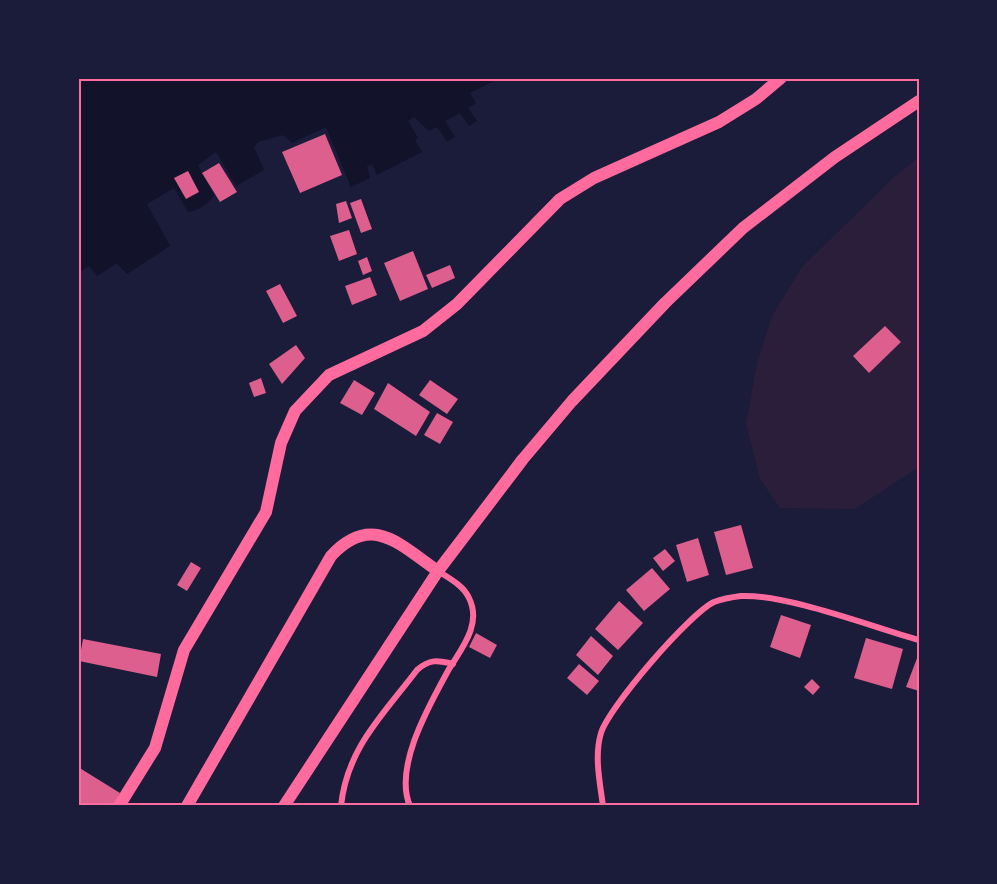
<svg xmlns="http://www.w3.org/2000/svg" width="997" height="884" viewBox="0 0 997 884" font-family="Manrope,sans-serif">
<rect width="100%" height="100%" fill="#1b1b3a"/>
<path fill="#2a1e3b" d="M919 157V467L855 509 780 508 760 479 746 424 757 363 772 316 802 267 894 177Z"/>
<path fill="#12122b" d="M78 78H500L470 93 476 103 468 108 477 121 469 126 460 113 445 121 455 137 447 142 437 127 429 131 414 117 408 121 418 138 415 140 422 152 377 175 372 164 367 166 370 178 351 187 326 127 292 143 283 135 258 142 254 147 264 170 236 186 216 152 198 165 214 195C207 205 199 210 188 212L174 188 147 204 170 246 127 274 117 263 97 276 89 266 78 273Z"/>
<g fill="#dd5f8e">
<path d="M325 134 342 175 300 193 282 152Z"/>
<path d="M219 163 237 192 220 202 202 173Z"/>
<path d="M188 171 199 192 186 199 174 178Z"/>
<path d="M361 199 372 229 361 233 350 203Z"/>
<path d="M346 201 352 218 339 223 336 204Z"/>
<path d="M349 230 357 254 339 261 330 236Z"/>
<path d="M413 251 428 289 400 301 384 263Z"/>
<path d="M367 257 372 271 363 275 358 261Z"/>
<path d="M450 265 455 278 432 288 426 275Z"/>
<path d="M370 277 377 295 352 305 345 286Z"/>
<path d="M280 284 297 316 283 323 266 291Z"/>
<path d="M885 326 901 342 869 373 853 356Z"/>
<path d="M296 345 305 358 282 384 269 364Z"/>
<path d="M261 378 266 393 254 397 249 383Z"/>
<path d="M354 380 375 393 362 415 340 403Z"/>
<path d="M430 380 458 399 447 414 419 395Z"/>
<path d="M388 383 430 412 416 436 374 409Z"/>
<path d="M437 413 453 422 440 444 424 435Z"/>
<path d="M741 525 753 568 726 575 714 532Z"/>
<path d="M698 538 709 575 687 582 676 545Z"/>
<path d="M665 549 675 561 663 571 653 558Z"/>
<path d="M191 562 201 568 187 591 177 585Z"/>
<path d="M652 568 670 589 644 611 626 590Z"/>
<path d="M619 601 643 623 618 650 595 629Z"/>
<path d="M781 615 811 625 800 658 770 647Z"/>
<path d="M476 633 497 645 490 658 469 647Z"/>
<path d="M591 636 613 656 598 675 576 655Z"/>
<path d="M866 638 903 649 892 689 854 678Z"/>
<path d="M83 639 161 654 157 677 79 661Z"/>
<path d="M919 653V691L906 687Z"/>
<path d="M579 664 599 681 587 695 567 678Z"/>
<path d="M812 679 820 687 813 695 804 687Z"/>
<path d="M78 767 120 793 113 806H78Z"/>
</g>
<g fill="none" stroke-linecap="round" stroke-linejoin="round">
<g stroke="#ff6b9d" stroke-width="6">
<path d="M341 806C347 748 383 715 417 670 429 659 438 660 453 664"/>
<path d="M410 806C393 767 430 704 449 669 462 648 482 624 469 598 464 586 449 578 438 571"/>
<path d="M603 806C600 783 594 756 601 733 609 707 689 614 714 602 722 599 733 597 741 596 787 594 872 627 919 640"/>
</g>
<g stroke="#ff6b9d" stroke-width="12">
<path d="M119 806 155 748 184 650 266 512 281 443 295 411 329 375 423 331 457 304 560 199 594 178 719 122 756 99 781 78"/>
<path d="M187 806 331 556C372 512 400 545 438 571"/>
<path d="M284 806 438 571 523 459 572 401 665 303 743 228 835 157 919 101"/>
</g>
</g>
<rect width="997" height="884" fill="none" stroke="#1b1b3a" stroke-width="159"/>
<rect x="80" y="80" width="838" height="724" fill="none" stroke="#ff6b9d" stroke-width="2"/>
</svg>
